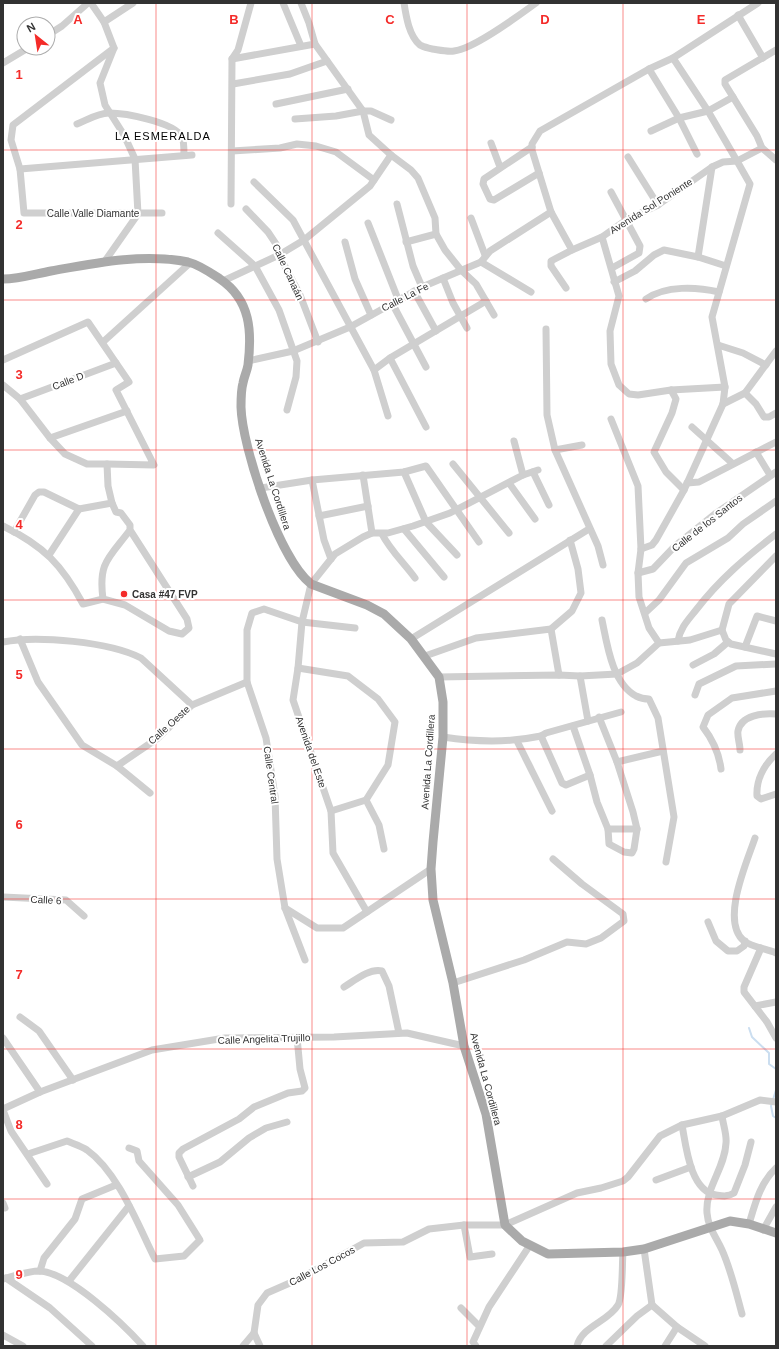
<svg xmlns="http://www.w3.org/2000/svg" width="779" height="1349" viewBox="0 0 779 1349" font-family="Arial,sans-serif">
<rect width="100%" height="100%" fill="#fff"/>
<g fill="none" stroke-linecap="round" stroke-linejoin="round">
<g stroke="#cbdef0" stroke-width="2">
<path d="M749 1028 752 1037 769 1053V1064L776 1069"/>
<path d="M776 1090 771 1106 773 1116 776 1118"/>
</g>
<g stroke="#cfcfcf" stroke-width="7">
<path d="M91 3 104 22 114 48 100 83 105 105 124 135 135 159 138 214 105 261"/>
<path d="M283 3 301 46"/>
<path d="M301 3 309 23 315 44 363 111 369 135 391 155 411 170 418 178 435 218 436 234 445 250 461 270 476 284 494 315"/>
<path d="M404 3C406 16 409 36 420 45 423 47 429 48 432 49 439 50 447 52 454 51 474 49 518 16 536 3"/>
<path d="M738 15 763 58"/>
<path d="M104 22 133 3"/>
<path d="M48 35 62 26 88 3"/>
<path d="M114 48 13 125 11 140 20 169 24 213H162"/>
<path d="M776 50 725 80V84L757 136 762 148 776 160"/>
<path d="M673 58 708 111 737 161 762 148"/>
<path d="M232 59 315 44"/>
<path d="M3 63 28 48"/>
<path d="M649 69 679 118 697 154"/>
<path d="M233 84 290 74 327 61"/>
<path d="M276 104 348 89"/>
<path d="M295 119 336 116 363 111H371L391 120"/>
<path d="M77 124C87 120 98 113 109 113 125 113 174 122 182 137 184 141 184 150 184 155"/>
<path d="M651 131 679 118 708 111 733 97"/>
<path d="M491 143 500 167"/>
<path d="M532 147 484 179 483 184 490 199 494 200 539 173"/>
<path d="M232 151 280 148 297 144 316 146 336 152 374 180"/>
<path d="M628 157 658 205"/>
<path d="M20 169 192 155"/>
<path d="M254 182 293 220 374 370 388 416"/>
<path d="M611 192 640 246 639 253 612 268"/>
<path d="M231 204 232 59 238 50 251 3"/>
<path d="M397 204 413 266 422 287"/>
<path d="M246 209 268 232 278 247 279 255 300 295 318 342"/>
<path d="M471 218 485 255"/>
<path d="M368 223 398 299"/>
<path d="M218 233 255 266 279 310 297 361 296 377 287 410"/>
<path d="M602 237 619 296 610 331 611 364 619 385 629 394 638 395 671 390 725 387"/>
<path d="M345 242 355 279 371 315"/>
<path d="M406 242 436 234"/>
<path d="M698 257 712 167"/>
<path d="M481 262 531 292"/>
<path d="M443 278 453 303 467 328"/>
<path d="M223 281 279 255 304 240 370 186 391 155"/>
<path d="M614 282 635 271 654 255 664 250 698 257 726 266"/>
<path d="M566 288 551 266V261L572 250"/>
<path d="M414 291 436 331"/>
<path d="M646 299C666 285 697 287 719 292"/>
<path d="M392 303 426 367"/>
<path d="M546 329 547 415 555 450 582 445"/>
<path d="M103 342 190 263"/>
<path d="M718 345 743 353 766 365"/>
<path d="M390 358 426 427"/>
<path d="M3 360 88 322 129 382 116 390 154 465 107 464"/>
<path d="M248 361 293 351 350 327 422 287 481 262 490 251 551 212"/>
<path d="M374 370 390 358 486 301"/>
<path d="M3 385 20 399 50 438 65 454 87 464H107L108 486 112 503 116 512 121 513 130 525V530L187 619 189 628 182 634 169 631 125 605 103 599C98 562 109 558 130 530"/>
<path d="M671 390 676 399 672 413 654 452 666 472 684 490"/>
<path d="M745 393 756 404 764 417H769L776 413"/>
<path d="M20 399 116 363"/>
<path d="M723 404 745 393 776 351"/>
<path d="M692 427 732 463"/>
<path d="M50 438 127 411"/>
<path d="M514 441 523 475"/>
<path d="M555 450 598 546 603 565"/>
<path d="M756 452 770 475"/>
<path d="M453 464 509 533"/>
<path d="M404 472 426 522 457 555"/>
<path d="M533 472 549 505"/>
<path d="M363 475 372 533"/>
<path d="M312 480 324 540 331 559"/>
<path d="M509 483 535 519"/>
<path d="M687 483 699 482 776 442"/>
<path d="M261 488 312 480 404 472 426 466 479 542"/>
<path d="M319 516 368 506"/>
<path d="M3 526C44 546 62 565 83 604L103 599"/>
<path d="M404 529 444 577"/>
<path d="M14 532 35 495 39 492H44L79 509 112 503"/>
<path d="M382 534C390 550 404 563 415 578"/>
<path d="M641 549 652 545 656 540 684 490 723 404 725 387 712 317 750 184 737 161 723 162 712 167 658 205 626 220 602 237 572 250 551 212 532 150V144L540 131 649 69 673 58 758 3"/>
<path d="M49 555 79 509"/>
<path d="M776 556 729 604 722 630 726 640 731 644 776 654"/>
<path d="M638 573 653 569 675 546 715 514 776 472"/>
<path d="M645 613 659 600 686 563 728 538 743 524 776 501"/>
<path d="M602 620C607 644 612 683 636 696 640 698 645 699 649 699L658 718 674 817 666 862"/>
<path d="M551 629 559 675"/>
<path d="M20 639 38 682 82 745 117 766 150 793"/>
<path d="M411 639 589 529"/>
<path d="M678 641C680 628 688 620 696 610 719 580 746 557 776 534"/>
<path d="M3 642C37 635 110 642 141 658L192 705"/>
<path d="M659 643 690 640 722 630"/>
<path d="M745 647 757 616 776 621"/>
<path d="M425 656 476 638 551 629 572 611 581 593 578 569 570 540"/>
<path d="M693 665 714 654 728 642"/>
<path d="M298 668 348 676 378 699 395 722 388 765 366 800 331 811"/>
<path d="M580 676 588 721"/>
<path d="M439 677 559 675 580 676 617 674 637 663 659 643 649 628 639 597 638 573 641 549 638 486 611 419"/>
<path d="M695 695 699 684 736 666 776 664"/>
<path d="M573 726 590 775 597 802 608 829 609 844 624 852 632 853 634 849 637 829 633 812 617 762 599 717"/>
<path d="M443 737C476 742 508 743 541 736"/>
<path d="M517 741 552 811"/>
<path d="M740 750C740 744 737 736 738 731 741 715 763 713 776 714"/>
<path d="M776 754C764 765 756 780 757 796L761 799 776 794"/>
<path d="M617 762 663 751"/>
<path d="M117 766 158 738 192 705 247 682"/>
<path d="M721 769C719 753 713 740 703 727L708 715 732 698 776 691"/>
<path d="M590 775 566 785 562 783 541 736 546 733 621 712"/>
<path d="M366 800 379 825 384 849"/>
<path d="M608 829H637"/>
<path d="M755 838C747 862 720 921 744 941 752 947 767 949 776 953"/>
<path d="M3 897 66 900 84 916"/>
<path d="M285 908 317 928H343L431 869"/>
<path d="M367 912 333 853 331 811 293 700 298 668 302 622 311 584 335 554 363 537 372 533H388L413 526 450 513 523 475 538 470"/>
<path d="M708 922 716 941 728 951H737L744 946 745 941"/>
<path d="M761 948 744 987V992L767 1022 776 1038"/>
<path d="M305 960 285 908 277 859 275 796 266 738 247 682V630L252 613 264 609 302 622 355 628"/>
<path d="M453 983 524 960 567 942 586 944 601 938 624 921 623 914 582 884 553 859"/>
<path d="M344 987C354 981 369 968 382 971L389 986 399 1033"/>
<path d="M755 1006 776 1002"/>
<path d="M20 1017 39 1031 73 1080"/>
<path d="M3 1038 40 1092"/>
<path d="M3 1109 40 1092 152 1050 225 1038 334 1037 407 1033 464 1046"/>
<path d="M3 1110 11 1131 47 1184"/>
<path d="M722 1116C723 1124 727 1135 726 1143 725 1168 705 1188 707 1213 708 1227 716 1237 722 1250 731 1270 736 1292 742 1314"/>
<path d="M682 1125C686 1146 690 1191 716 1195 723 1196 727 1197 734 1193L745 1165 751 1142"/>
<path d="M28 1154 67 1141C74 1144 81 1146 87 1150 118 1172 138 1225 155 1259L184 1256 200 1240 178 1205 139 1161 137 1151 129 1148"/>
<path d="M188 1177 220 1162 249 1138 266 1128 287 1122"/>
<path d="M656 1180 691 1167"/>
<path d="M193 1186 179 1157V1153L183 1149 239 1119 254 1107 288 1093 302 1091 305 1088 300 1069 297 1037"/>
<path d="M3 1203 5 1208"/>
<path d="M749 1224C755 1204 760 1183 776 1168"/>
<path d="M464 1225 470 1257 492 1254"/>
<path d="M763 1230 776 1207"/>
<path d="M644 1249 652 1305"/>
<path d="M40 1271 44 1258 75 1219 82 1199 116 1185"/>
<path d="M6 1278 50 1308 92 1346"/>
<path d="M3 1279C14 1276 28 1271 39 1271 69 1272 123 1324 143 1346"/>
<path d="M69 1281 129 1206"/>
<path d="M652 1305 677 1327 705 1346"/>
<path d="M461 1308 479 1326"/>
<path d="M3 1335 23 1346"/>
<path d="M243 1346 254 1333"/>
<path d="M260 1346 254 1333 258 1305 267 1293 299 1279 364 1243 403 1242 429 1229 464 1225H505L577 1193 601 1188 623 1181 628 1177 660 1136 682 1125 722 1116 760 1100 776 1102"/>
<path d="M476 1346 473 1342 489 1307 530 1245"/>
<path d="M577 1346C582 1326 608 1322 618 1305 623 1297 622 1263 623 1252"/>
<path d="M606 1346 637 1316 652 1305"/>
<path d="M665 1346 677 1327"/>
</g>
<path stroke="#aaa" stroke-width="9" d="M3 279C19 279 35 274 51 271 95 263 143 253 188 262 200 265 211 273 220 279 251 300 252 332 248 365 247 371 244 377 243 383 241 390 241 399 241 407 242 447 279 559 311 584L367 605 384 614 411 639 439 677 443 702V737L433 842 431 869 433 900 453 983 464 1046 486 1114 505 1225 522 1241 548 1254 623 1252 644 1249 730 1221 749 1224 776 1233"/>
</g>
<path fill="none" stroke="#f42b29" stroke-width="1" stroke-opacity="0.55" d="M156 3V1346M312 3V1346M467 3V1346M623 3V1346M3 150H776M3 300H776M3 450H776M3 600H776M3 749H776M3 899H776M3 1049H776M3 1199H776"/>
<circle fill="#f42b29" stroke="#fff" stroke-width="1.5" cx="124" cy="594" r="4"/>
<g text-anchor="middle" dominant-baseline="central" stroke-width="4" stroke-linejoin="round" paint-order="stroke">
<g font-size="10" fill="#323232" stroke="#fff">
<text transform="translate(651 206) rotate(-32)">Avenida Sol Poniente</text>
<text x="93" y="213">Calle Valle Diamante</text>
<text transform="translate(288 272) rotate(65)">Calle Canaán</text>
<text transform="translate(405 297) rotate(-27)">Calle La Fe</text>
<text transform="translate(68 381) rotate(-21)">Calle D</text>
<text transform="translate(273 484) rotate(72)">Avenida La Cordillera</text>
<text transform="translate(707 523) rotate(-38)">Calle de los Santos</text>
<text transform="translate(169 725) rotate(-42)">Calle Oeste</text>
<text transform="translate(311 752) rotate(71)">Avenida del Este</text>
<text transform="translate(428 762) rotate(-86)">Avenida La Cordillera</text>
<text transform="translate(271 775) rotate(82)">Calle Central</text>
<text transform="translate(46 900) rotate(3)">Calle 6</text>
<text transform="translate(264 1039) rotate(-2)">Calle Angelita Trujillo</text>
<text transform="translate(486 1079) rotate(75)">Avenida La Cordillera</text>
<text transform="translate(322 1266) rotate(-28)">Calle Los Cocos</text>
</g>
<g font-size="10" font-weight="bold" fill="#323232" stroke="#fff" text-anchor="start">
<text x="132" y="594">Casa #47 FVP</text>
</g>
<g font-size="11" letter-spacing="1" fill="#000" stroke="#fff">
<text x="163" y="136">LA ESMERALDA</text>
</g>
</g>
<g font-size="13" text-anchor="middle" font-weight="bold" fill="#f42b29" stroke="#fff" stroke-width="4" stroke-linejoin="round" paint-order="stroke">
<text x="78" y="24">A</text>
<text x="234" y="24">B</text>
<text x="390" y="24">C</text>
<text x="545" y="24">D</text>
<text x="701" y="24">E</text>
<text x="19" y="79">1</text>
<text x="19" y="229">2</text>
<text x="19" y="379">3</text>
<text x="19" y="529">4</text>
<text x="19" y="679">5</text>
<text x="19" y="829">6</text>
<text x="19" y="979">7</text>
<text x="19" y="1129">8</text>
<text x="19" y="1279">9</text>
</g>
<rect width="779" height="1349" fill="none" stroke="#323232" stroke-width="8"/>
<g transform="translate(36 36) rotate(330)"><circle r="19" fill="#ffffff" stroke="#adadad"/>
<path d="M0-3L7 15L0 10L-7 15Z" fill="#f42b29"/>
<text y="-6" font-size="11" font-weight="bold" text-anchor="middle" fill="#323232">N</text>
</g>
</svg>
